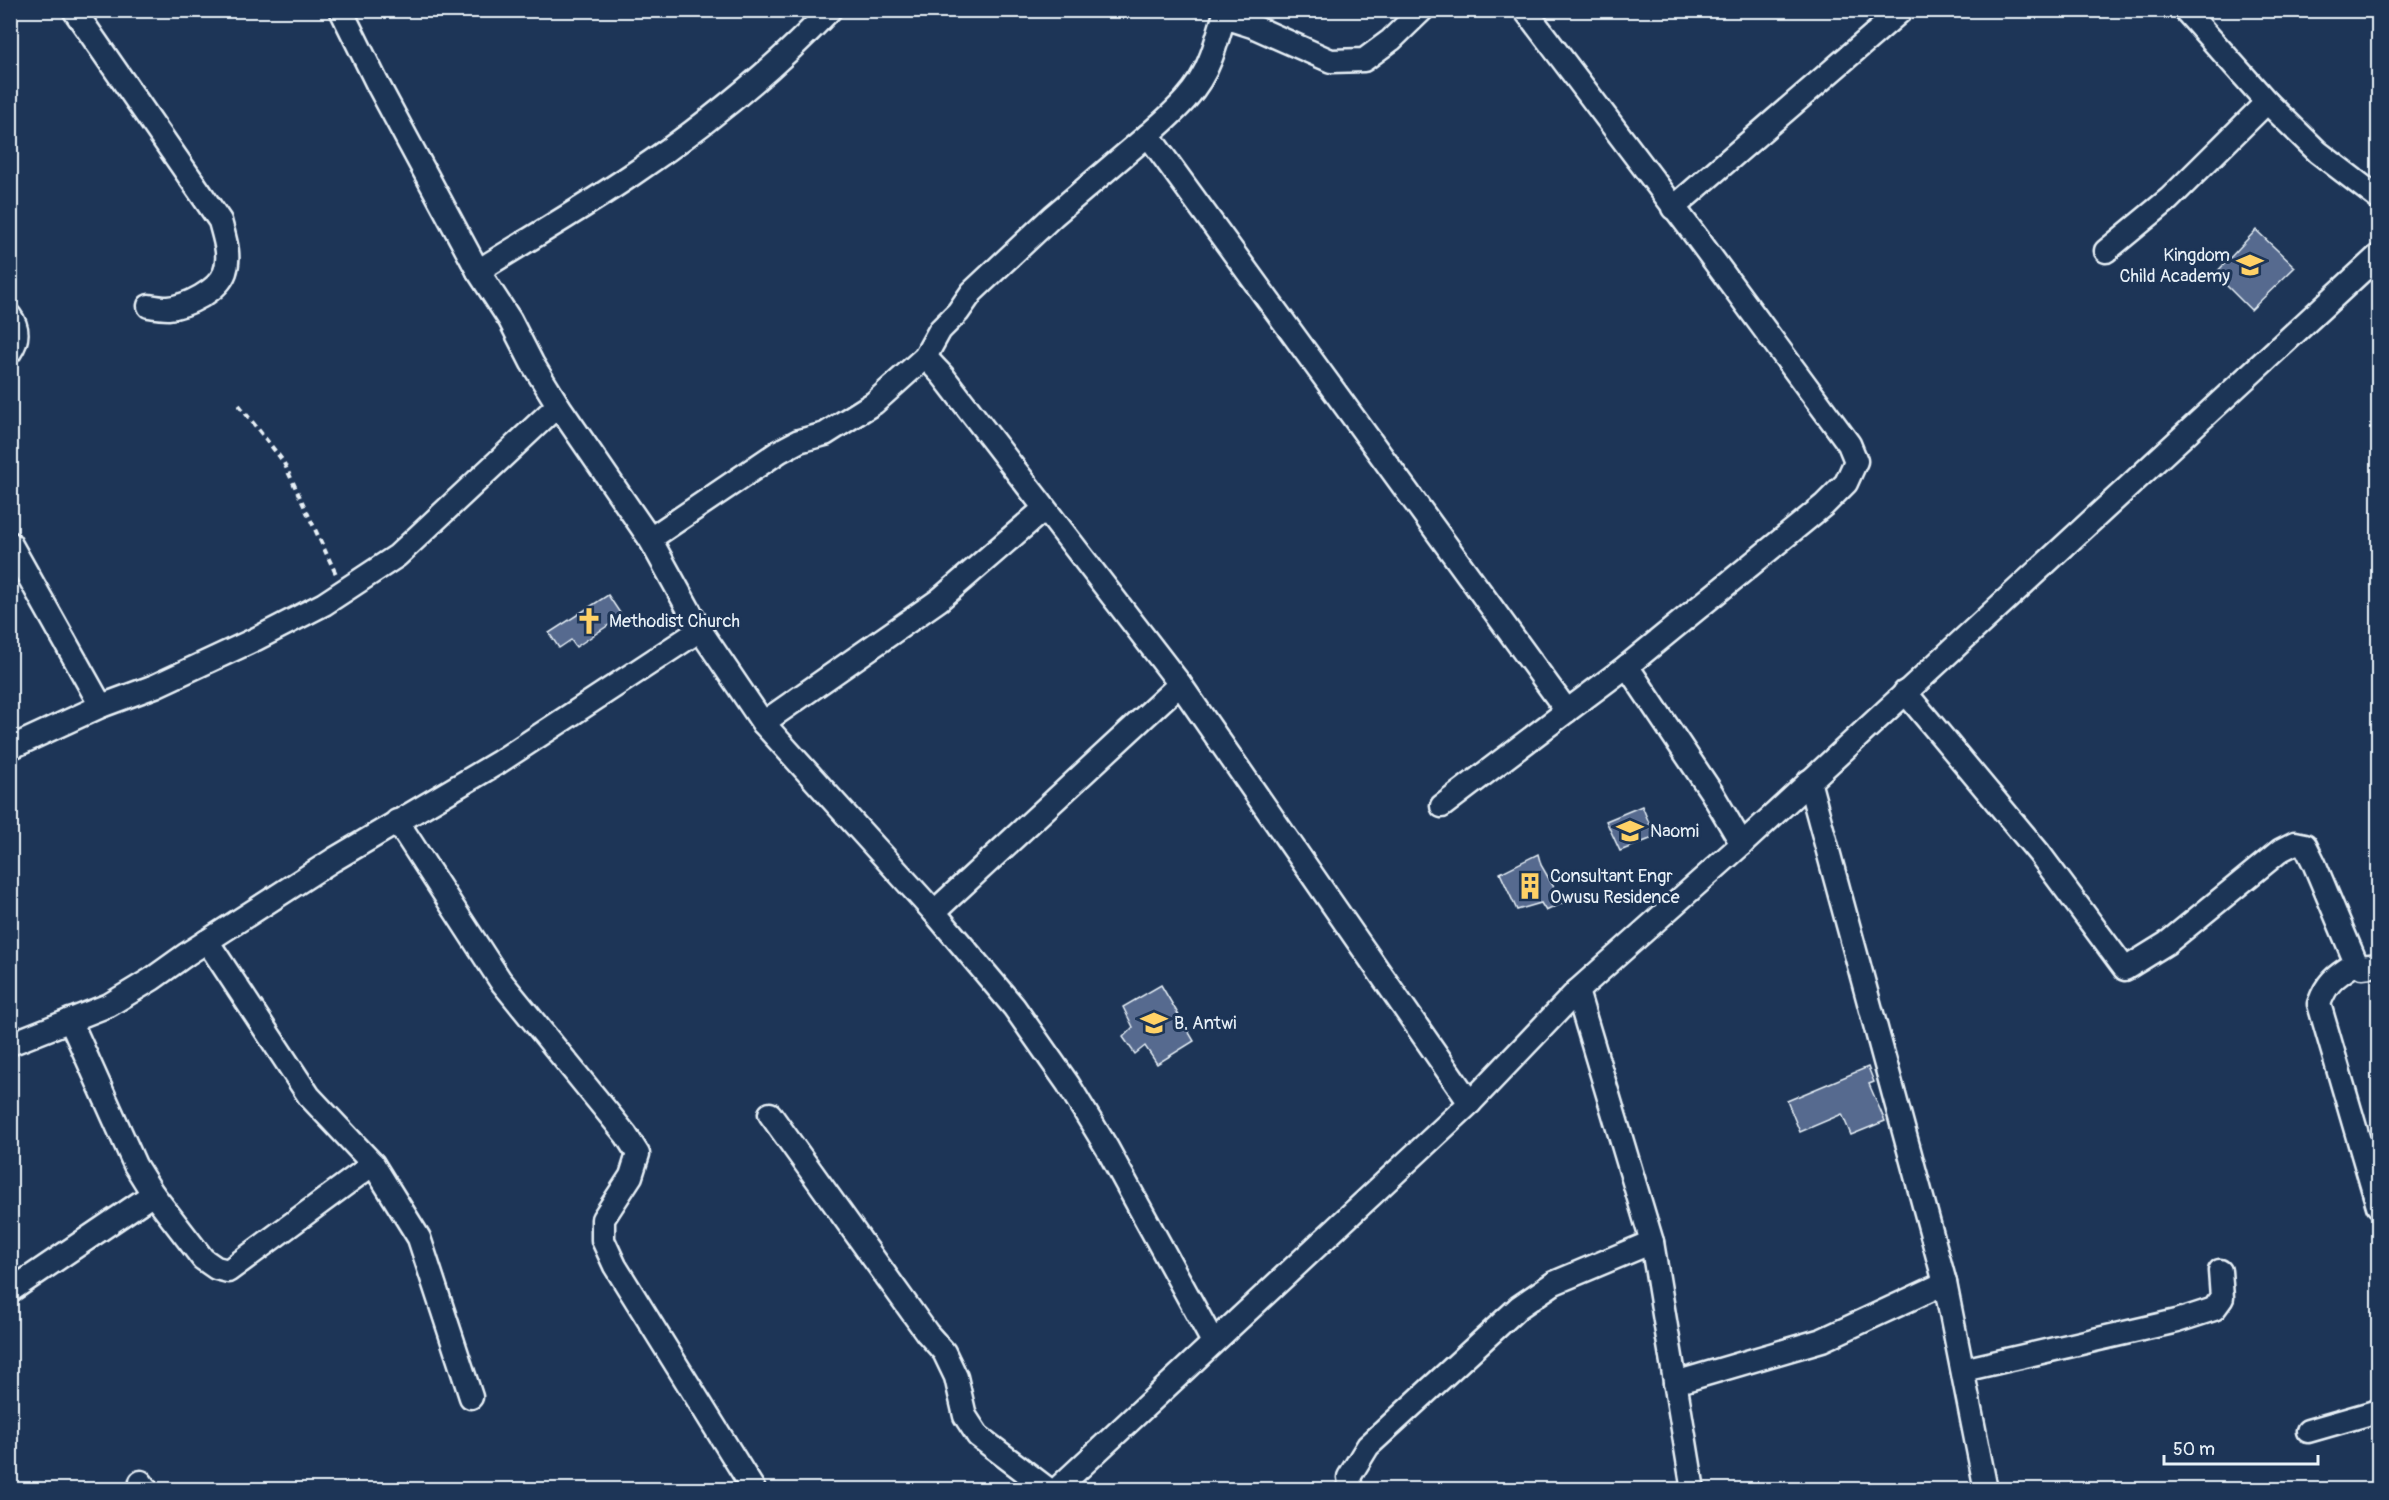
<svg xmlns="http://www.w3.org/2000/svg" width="2389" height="1500" viewBox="0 0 2389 1500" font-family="Pangolin,sans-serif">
<rect width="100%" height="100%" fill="#1d3557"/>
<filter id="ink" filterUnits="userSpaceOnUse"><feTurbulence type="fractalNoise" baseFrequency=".0167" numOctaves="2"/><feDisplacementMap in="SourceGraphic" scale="12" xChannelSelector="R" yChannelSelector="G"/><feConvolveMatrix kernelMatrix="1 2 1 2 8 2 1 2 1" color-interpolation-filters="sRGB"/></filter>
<g filter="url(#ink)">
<g fill="#576b8f" stroke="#e8f1f8" stroke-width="1.5">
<path d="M2256 230 2295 267 2251 310 2215 274Z"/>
<path d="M608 595 622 616 576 647 571 640 559 648 549 633Z"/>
<path d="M1642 806 1655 837 1620 851 1606 821Z"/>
<path d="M1538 854 1541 865 1563 903 1546 911 1541 903 1517 910 1500 873Z"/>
<path d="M1161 985 1194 1041 1157 1064 1145 1046 1135 1054 1123 1037 1133 1027 1123 1007Z"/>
<path d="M1868 1067 1874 1082 1869 1084 1885 1121 1851 1135 1842 1114 1800 1132 1787 1101Z"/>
</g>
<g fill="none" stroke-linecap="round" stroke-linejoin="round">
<defs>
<g id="minor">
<path d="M74 10 220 221C224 237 231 255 225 272 218 291 187 306 168 308 162 308 155 307 149 306"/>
<path d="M341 10 377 83 478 271 510 320 532 363 558 405 650 539 700 630 763 723 934 912 1014 1007 1068 1084 1107 1148 1213 1342"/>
<path d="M1227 10C1220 26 1217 43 1210 60 1198 92 1173 113 1148 135L1567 711 1627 666 1824 505 1846 483 1856 461 1849 444 1695 235 1525 10"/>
<path d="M2185 10 2267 102 2318 152 2378 198"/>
<path d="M1224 17 1252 26 1331 61 1364 60 1391 40 1422 10"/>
<path d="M1673 208 1902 10"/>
<path d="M2106 251 2169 199 2267 102"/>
<path d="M478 271C529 239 583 208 633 174 703 127 771 72 830 10"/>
<path d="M10 316C19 328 18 340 10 352"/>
<path d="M925 357 943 376 1180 684 1470 1103"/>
<path d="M650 539 780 451 799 441 825 434 874 403 925 357 940 330 958 312 972 292 1053 216 1148 135"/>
<path d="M10 543 101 706"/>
<path d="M1627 666 1712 793 1742 844"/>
<path d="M1905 692 2039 853 2125 969 2167 943 2281 850 2295 843 2305 845 2314 863 2356 963 2362 967 2378 965"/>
<path d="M763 723 939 600 1044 509"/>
<path d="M10 748 101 706 155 686 256 639 324 604 397 556 558 405"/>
<path d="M1442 806 1567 711"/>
<path d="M397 821 500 980 626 1135 638 1154 631 1176 603 1219V1240L615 1266 754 1490"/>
<path d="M934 912 1180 684"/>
<path d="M207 941 309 1096 373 1164 419 1238 471 1397"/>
<path d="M2356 963C2336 976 2327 981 2319 1004L2378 1206"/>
<path d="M1577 991 1652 1242 1693 1490"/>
<path d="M70 1020 135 1165 153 1194 203 1259 216 1268 228 1271 373 1164"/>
<path d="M10 1044 109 1005 152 979 187 954 333 860 499 762 700 630"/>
<path d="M770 1114 927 1333 944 1352 956 1377 965 1416 978 1436 1049 1490"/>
<path d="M1945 1283 1986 1490"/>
<path d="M10 1291 153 1194"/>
<path d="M1963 1370 2177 1321 2214 1309 2222 1298 2220 1271"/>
<path d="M1675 1383 1822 1340 1945 1283 1809 781"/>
<path d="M2308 1431 2378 1411"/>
<path d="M141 1482 147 1490"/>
<path d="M1056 1490 1470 1103 1577 991 1742 844 2378 256"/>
<path d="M1351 1490 1349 1477 1368 1446 1519 1307 1554 1283 1652 1242"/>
</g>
</defs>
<use href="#minor" stroke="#e8f1f8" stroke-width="27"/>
<path stroke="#e8f1f8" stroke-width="4" stroke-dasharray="6 4.5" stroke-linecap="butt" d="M239 405 283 461 336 574"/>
<use href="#minor" stroke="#1d3557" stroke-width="22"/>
</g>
</g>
<defs>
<symbol id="school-bare" viewBox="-9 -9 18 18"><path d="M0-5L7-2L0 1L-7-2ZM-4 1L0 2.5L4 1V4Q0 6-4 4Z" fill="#ffd166" stroke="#1d3557" stroke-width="2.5" paint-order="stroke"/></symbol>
<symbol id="church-bare" viewBox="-9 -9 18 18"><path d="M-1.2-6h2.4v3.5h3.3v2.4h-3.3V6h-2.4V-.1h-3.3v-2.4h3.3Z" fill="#ffd166" stroke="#1d3557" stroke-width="2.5" paint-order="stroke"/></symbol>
<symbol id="building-bare" viewBox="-9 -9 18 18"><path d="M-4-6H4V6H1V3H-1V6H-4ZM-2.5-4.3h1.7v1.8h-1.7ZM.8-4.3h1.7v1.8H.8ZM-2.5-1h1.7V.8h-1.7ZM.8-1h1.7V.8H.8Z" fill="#ffd166" stroke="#1d3557" stroke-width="2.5" paint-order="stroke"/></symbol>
</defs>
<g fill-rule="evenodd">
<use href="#school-bare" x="2231" y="246" width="38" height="38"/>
<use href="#church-bare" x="570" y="602" width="38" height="38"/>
<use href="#school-bare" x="1611" y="812" width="38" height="38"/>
<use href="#building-bare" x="1511" y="867" width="38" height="38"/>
<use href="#school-bare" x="1135" y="1004" width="38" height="38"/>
</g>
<g text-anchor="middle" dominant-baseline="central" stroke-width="6" stroke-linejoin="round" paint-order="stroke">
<g font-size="18" fill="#e8f1f8" stroke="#1d3557" text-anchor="start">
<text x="2230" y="255" text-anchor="end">Kingdom<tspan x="2230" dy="21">Child Academy</tspan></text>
<text x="609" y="621">Methodist Church</text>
<text x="1650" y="831">Naomi</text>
<text x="1550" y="876">Consultant Engr<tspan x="1550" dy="21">Owusu Residence</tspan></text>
<text x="1174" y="1023">B. Antwi</text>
</g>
</g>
<rect width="2389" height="1500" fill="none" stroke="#1d3557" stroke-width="36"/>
<rect x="18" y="18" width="2353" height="1464" fill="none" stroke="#e8f1f8" stroke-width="2" filter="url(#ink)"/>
<path d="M2164 1455v9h154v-9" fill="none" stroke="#e8f1f8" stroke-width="3"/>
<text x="2173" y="1455" font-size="18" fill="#e8f1f8" stroke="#1d3557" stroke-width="4.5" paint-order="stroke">50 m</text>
</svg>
